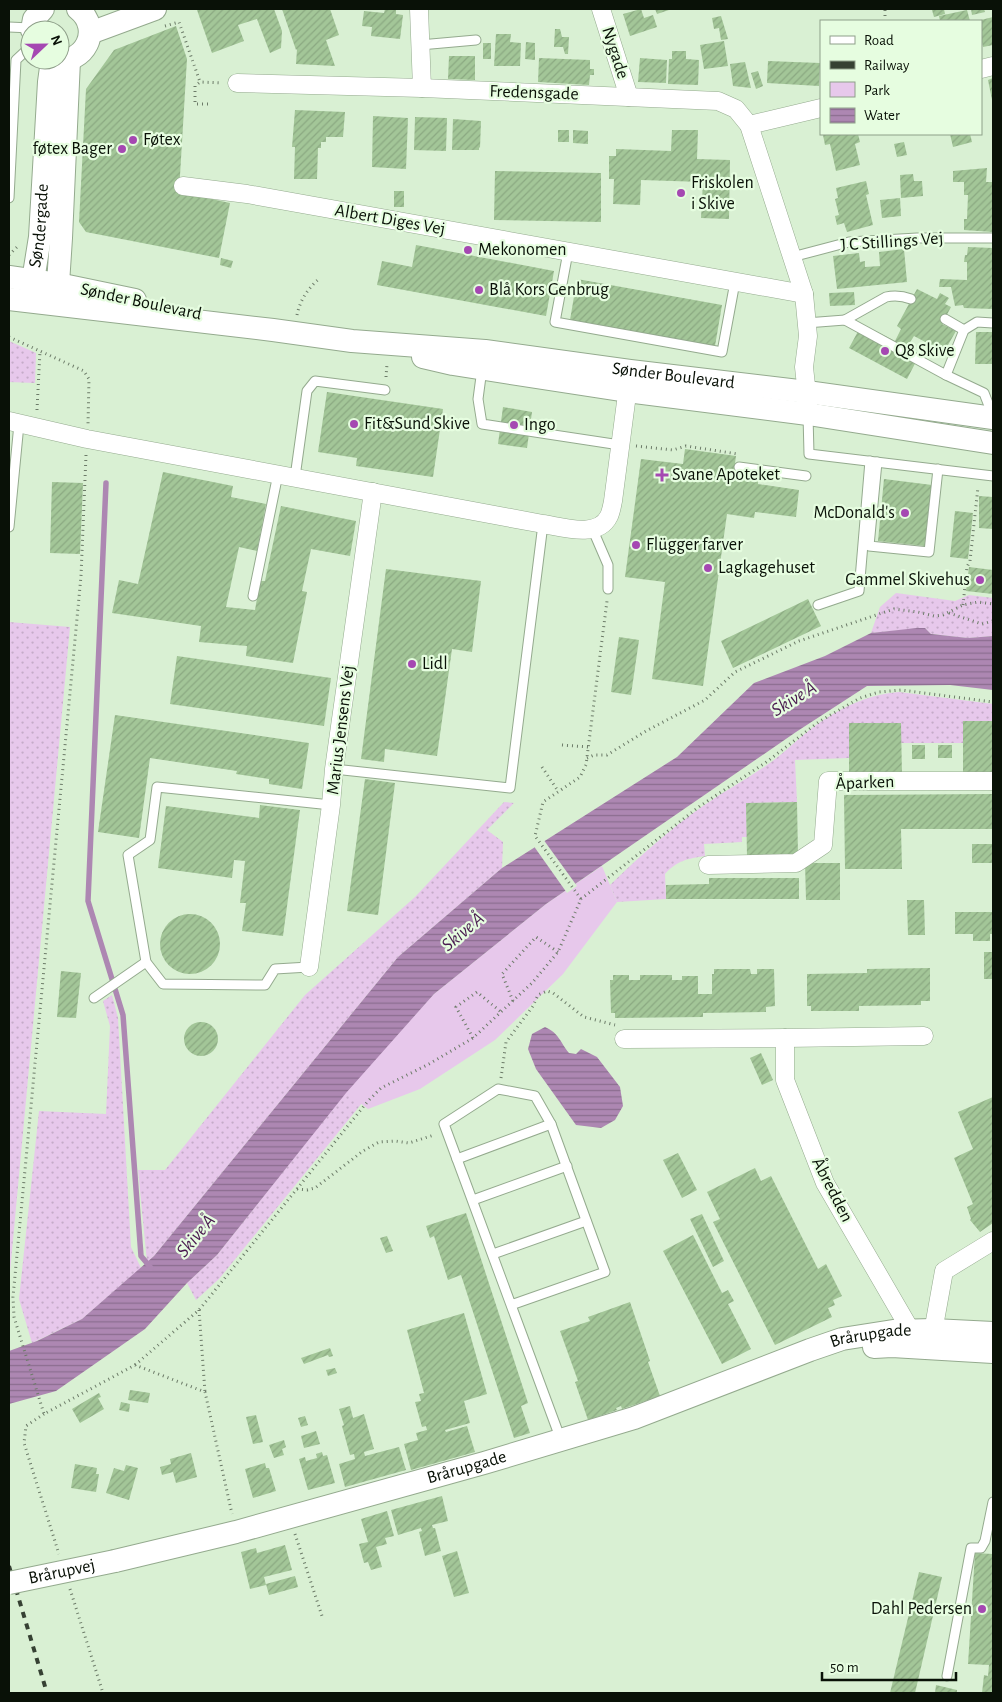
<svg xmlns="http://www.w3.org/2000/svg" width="1002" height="1702" viewBox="0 0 1002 1702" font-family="'Alegreya Sans',sans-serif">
<defs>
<pattern id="grass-dots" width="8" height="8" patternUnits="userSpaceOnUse" patternTransform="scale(1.25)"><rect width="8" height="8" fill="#e7c8eb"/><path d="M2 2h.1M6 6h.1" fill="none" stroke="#c5abc8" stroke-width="1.8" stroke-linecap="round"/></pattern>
<pattern id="water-rules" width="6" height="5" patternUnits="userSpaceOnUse" patternTransform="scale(1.25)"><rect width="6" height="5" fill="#ad87b2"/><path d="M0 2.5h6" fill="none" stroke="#8b6d8f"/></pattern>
<pattern id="building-hatch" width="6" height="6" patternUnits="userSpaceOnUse" patternTransform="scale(1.25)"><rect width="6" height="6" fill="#a3c698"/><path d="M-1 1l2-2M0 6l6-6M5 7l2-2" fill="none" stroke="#8ba982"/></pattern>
</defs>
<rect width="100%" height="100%" fill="#d9f0d3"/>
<g fill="url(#grass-dots)">
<path d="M9 341 36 353 35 383 9 382Z"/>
<path d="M896 593 955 601 969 595 993 598V636L968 638 931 634 925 628 871 633 880 607Z"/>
<path d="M9 622 70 627 9 1283Z"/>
<path d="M899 692 993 704V721H963V743H901V723H849V758L795 760 797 802 746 803 747 837H742V842L704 844 705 856C687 859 678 860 665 874L666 899 617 902 610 885C639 857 670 829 703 806 726 790 751 777 774 760 787 750 799 738 812 728 840 708 865 695 899 692Z"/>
<path d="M504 802 514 803 487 830 503 842 502 868 398 957 154 1256 147 1262 138 1170H165L305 995 415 897Z"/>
<path d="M434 994 371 1092 219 1279 196 1300 187 1283 217 1255 346 1092Z"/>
<path d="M112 995 118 1018 131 1247 141 1268 82 1319 32 1343 19 1299 39 1111 106 1114 110 1026 103 1001Z"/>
</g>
<path fill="#e7c8eb" d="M602 866 617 902 563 974 495 1040 420 1089 368 1109 346 1092 434 994 546 904Z"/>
<g fill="url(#water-rules)">
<path d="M917 628H925L931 634 968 638 993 636V690L950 685 867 686 796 732 546 904 434 994 346 1093 217 1255 187 1283 145 1329 56 1391 9 1404V1351L37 1341 82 1319 154 1256 398 957 502 868 677 757 754 683 825 656 871 633Z"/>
<path d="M545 1027C559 1033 560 1042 569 1053L576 1054 581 1049 597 1057 620 1087 623 1106 615 1120 601 1128 576 1125 536 1069 528 1049 532 1034Z"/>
</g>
<path fill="#d9f0d3" d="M543 839 577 886 567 893 533 845Z"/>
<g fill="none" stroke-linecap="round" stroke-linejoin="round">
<path stroke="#ad87b2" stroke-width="5.5" d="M106 483 88 901 123 1015 141 1256 151 1268"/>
</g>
<g fill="url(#building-hatch)">
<path d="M200 9H274L282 31 281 48 270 53 257 19 238 25 244 41 212 53 197 10Z"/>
<path d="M282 9H330L339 35 326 40 335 66 296 64 297 49 296 50Z"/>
<path d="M385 9 396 10V14L403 15 400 39 371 36 372 27 362 26 364 11 384 13Z"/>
<path d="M641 9 644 18 653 15 657 27 630 36 623 14Z"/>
<path d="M655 9H672L657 14Z"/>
<path d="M935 9H944L945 14 934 17 932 10Z"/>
<path d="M971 9H984L985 12 972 15Z"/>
<path d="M967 10 970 21H940L939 16Z"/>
<path d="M721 16 728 39 721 40 719 28 714 29 712 18Z"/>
<path d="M993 17V45L983 47 981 38V20Z"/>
<path d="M176 26 187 59 179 192 230 203 219 258 86 232 79 222 86 89 114 50Z"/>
<path d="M555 29H560L562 37H569L568 54H565L563 47H554Z"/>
<path d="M496 34H511L510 42 521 43 520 66H494Z"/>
<path d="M724 41 728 66 704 69 700 45Z"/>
<path d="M526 42 535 43V60L525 59Z"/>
<rect x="483" y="43" width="8" height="16"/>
<path d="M672 51H686V59L699 60 698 85 668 84 669 59H672Z"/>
<path d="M449 56H475V80L448 79Z"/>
<path d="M539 58 590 60V69H594V75H590L589 85 538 82Z"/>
<path d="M640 58 667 60 666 83 638 82Z"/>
<path d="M768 61 820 63 819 86 767 83Z"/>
<path d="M745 62 751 88 733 86 730 64Z"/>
<path d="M758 71 763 86 756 89 751 73Z"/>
<path d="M993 78V100H992L988 80Z"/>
<path d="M295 110 345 112 343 137H326V142H321V148H318L317 179H294L295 147H292Z"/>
<path d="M373 116 408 118 406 169 372 167Z"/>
<path d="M415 117 447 118 446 151 414 150Z"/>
<path d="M453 119 481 121 480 148 479 147V150H452Z"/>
<rect x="558" y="130" width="11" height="12"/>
<path d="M573 130 588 131V144L573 143Z"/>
<path d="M672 130H698L697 159 730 160 729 219 701 218 703 182 641 180 640 205 613 204 614 179H609V156H616V149L671 151Z"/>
<path d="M828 134H858L860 142 855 144 860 165 836 171 830 144 825 145 823 135Z"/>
<path d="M950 134H970L972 142 953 147Z"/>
<path d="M904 142 907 155 897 157 894 144Z"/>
<path d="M987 168 986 182H993V232L964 230V219H967L968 195H964V182H953V171Z"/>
<path d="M495 171 601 173V222L494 220Z"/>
<path d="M913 174 914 181H922L923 196 901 198 900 175Z"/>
<path d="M866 181 869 194 866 195 873 225 847 232 844 223 837 225 835 216 839 215 835 199 838 198 836 188Z"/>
<rect x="394" y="191" width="10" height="16"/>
<path d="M900 198 901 216 882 218 880 200Z"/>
<path d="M416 245 554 271 546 316 377 285 382 261 412 267Z"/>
<path d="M968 247 993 248V309L964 308 963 305 955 306 951 287H939L940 279 967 280V262H964L965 255H967Z"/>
<path d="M904 249 907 282 837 289 833 256 859 253 860 262 865 261V267L880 266 879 252Z"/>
<path d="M221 258 233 261 231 268 220 265Z"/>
<path d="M577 279 722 305 715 346 570 320Z"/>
<path d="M917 289 937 299 940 293 949 298 945 304 951 307 942 324 956 331 944 352 914 336 907 347 920 354 907 379 849 348 862 324 895 341 901 329 897 326Z"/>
<path d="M854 292 855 305 830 306 829 293Z"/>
<path d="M976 332H993V364H975Z"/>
<path d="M327 392 443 409 433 477 356 466 357 458 318 452Z"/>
<path d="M503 407 532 412 527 448 498 444Z"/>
<path d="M685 449 736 456 733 478 758 481V484L799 490 796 517 755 512 754 518 727 514 703 686 652 679 665 582 625 577 641 459 683 464Z"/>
<path d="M163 472 233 486 231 497 266 504 257 551 239 547 226 607 255 610 260 581H265L281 506 356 521 350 556 311 549 302 591 307 592 293 663 246 656 247 646 199 642 201 626 112 613 119 580 138 584Z"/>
<path d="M884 479 932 485 925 546 878 541Z"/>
<path d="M52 482 83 483 80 554 50 553Z"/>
<path d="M979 496 993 497V529L979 528Z"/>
<path d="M955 511 973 513 968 559 950 557Z"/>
<path d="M969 567 993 570V594L966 591Z"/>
<path d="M386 569 481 581 472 652 452 649 437 756 385 749 384 762 361 759Z"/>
<path d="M808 599 821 626 733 668 721 641Z"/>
<path d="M619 637 639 640 631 695 611 692Z"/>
<path d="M177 656 331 678 324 726 170 704Z"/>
<path d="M115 715 309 743 302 789 269 784V779L236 774 237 771 150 758 139 838 98 832Z"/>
<rect x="963" y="721" width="30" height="53"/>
<path d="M849 723H901L902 776H849Z"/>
<rect x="912" y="745" width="13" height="14"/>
<rect x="938" y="745" width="14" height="13"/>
<path d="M365 779 395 783 378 915 347 911Z"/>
<path d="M993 794V829H901L902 869H845L844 795Z"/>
<path d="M797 802 798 855 747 856 746 803Z"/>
<path d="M260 805 300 810 283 936 242 931 246 903H240L245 861 234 860 232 878 158 868 166 806 259 818Z"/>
<rect x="972" y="844" width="21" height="19"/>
<path d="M805 863H840V900H806Z"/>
<path d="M709 878H799V899H666V885L709 884Z"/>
<path d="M907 900H924L925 935H908Z"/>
<path d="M955 912H993V934H990V941H973V934H955Z"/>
<circle cx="190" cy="944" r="30"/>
<rect x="984" y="952" width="9" height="27"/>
<path d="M930 968V1001H921V1005L859 1006V1011H811V1006H807V974L867 973V969Z"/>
<path d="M714 969H750L751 974H757V969H774L775 1006 766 1007V1012L703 1013V1017L615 1018V1013H611L610 980H613V975H629V980H640V975H672V980H682V976H698V994H712V974H714Z"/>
<path d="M61 971 81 973 76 1018 57 1017Z"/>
<circle cx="201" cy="1039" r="17"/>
<path d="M761 1053 773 1080 762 1085 750 1058Z"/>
<path d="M993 1097V1223L980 1232 970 1220 971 1219 967 1207 973 1204 954 1158 973 1149 958 1112Z"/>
<path d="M678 1153 697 1190 682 1198 663 1160Z"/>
<path d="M755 1168 761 1181 771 1176 818 1269 826 1264 842 1296 833 1300 835 1305 828 1308 832 1317 775 1345 713 1222 720 1219 707 1192Z"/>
<path d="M466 1213 528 1403 521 1406 530 1433 514 1438 461 1275 448 1280 434 1236 430 1238 426 1226Z"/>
<path d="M702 1214 724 1261 713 1267 690 1219Z"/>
<path d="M693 1235 722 1293 728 1290 734 1301 728 1304 751 1349 722 1364 663 1251Z"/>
<path d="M387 1236 393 1251 386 1253 380 1238Z"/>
<path d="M630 1302 650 1361 648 1362 660 1396 622 1409 621 1406 616 1408 617 1410 588 1420 575 1382 578 1381 560 1331 590 1321 588 1317Z"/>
<path d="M464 1313 487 1394 464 1401 470 1423 445 1430 446 1432 467 1426 475 1452 411 1470 404 1444 418 1440 416 1433 427 1430 426 1426 422 1427 415 1402 421 1401 419 1394 424 1393 407 1330Z"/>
<path d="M330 1348 333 1356 329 1357 328 1355 304 1364 301 1358Z"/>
<path d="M335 1368 337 1373 328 1376 326 1370Z"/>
<path d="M130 1390 150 1393 148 1403 128 1400Z"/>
<path d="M99 1393 101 1397 98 1398 104 1409 80 1423 72 1409Z"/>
<path d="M121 1402 130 1404 129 1412 119 1410Z"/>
<path d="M350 1406 353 1418 364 1414 374 1449 364 1452 365 1456 399 1447 406 1470 345 1487 339 1464 355 1459 354 1454 350 1455 342 1426 344 1425 339 1409Z"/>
<path d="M256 1415 263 1442 253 1444 246 1417Z"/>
<path d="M305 1416 308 1425 301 1427 298 1418Z"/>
<path d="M316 1431 320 1444 304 1448 301 1436Z"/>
<path d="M284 1440 286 1447 282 1449 284 1455 274 1458 269 1445Z"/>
<path d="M322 1452 323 1456 327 1455 335 1483 308 1490 299 1459 305 1457 306 1461 317 1458 316 1454Z"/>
<path d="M191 1453 197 1477 176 1483 173 1472 162 1475 160 1467 171 1464 170 1459Z"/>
<path d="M265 1463 266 1468H269L276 1491 253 1498 245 1469Z"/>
<path d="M75 1464 97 1468 96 1474H99L96 1492 71 1488Z"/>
<path d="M126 1465 138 1468 129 1500 106 1493 114 1468 124 1471Z"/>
<path d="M442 1496 448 1521 432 1525 433 1528H435L441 1551 425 1556 419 1532 422 1531 421 1528 398 1535 391 1510Z"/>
<path d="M387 1511 394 1536 385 1538 387 1544 376 1547 382 1567 371 1570 368 1562 364 1563 359 1544 368 1542 361 1519Z"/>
<path d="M285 1545 292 1570 264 1577 266 1585 250 1589 241 1552 256 1548 257 1553Z"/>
<path d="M457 1551 469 1593 454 1597 442 1556Z"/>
<path d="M975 1553 993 1554V1693H982L984 1675 988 1676 989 1665 968 1664Z"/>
<path d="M919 1572 942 1577 915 1693H890Z"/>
<path d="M295 1576 298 1587 269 1595 266 1584Z"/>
<path d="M936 1685 957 1690V1693H935Z"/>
</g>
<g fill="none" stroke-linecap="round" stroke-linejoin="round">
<defs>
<g id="service">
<path d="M9 27 31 28"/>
<path d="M420 45 476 40"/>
<path d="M9 198 16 60 30 47"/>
<path d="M568 252 555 322 722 352 735 282"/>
<path d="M792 257 849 242 917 238H993"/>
<path d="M945 319 964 330"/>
<path d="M845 320 886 297C895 295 903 296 911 299"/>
<path d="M806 323 845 320 946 375 984 393 993 416"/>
<path d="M482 369 478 399 482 424 620 445"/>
<path d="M946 375 964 330 977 322 993 323"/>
<path d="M808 415 809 454 993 476"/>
<path d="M877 462 869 546 929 552 938 469"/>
<path d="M739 467 806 476"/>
<path d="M295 477 307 391 315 381 385 390"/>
<path d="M9 527 19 424"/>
<path d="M592 528 608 565V589"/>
<path d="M253 596 278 474"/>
<path d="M818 605 859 591 870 461"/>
<path d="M334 769 510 788 543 524"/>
<path d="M309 967 275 969 265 985 163 984 146 962 128 855 150 840 157 787 331 805"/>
<path d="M94 998 146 962"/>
<path d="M457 1159 551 1124"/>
<path d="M473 1200 567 1166"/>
<path d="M493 1254 586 1221"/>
<path d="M511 1305 605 1272 551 1124 535 1096 498 1089 444 1124 561 1440"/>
<path d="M947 1676 971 1548H981L985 1541 993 1502"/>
</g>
<g id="minor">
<path d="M419 9 422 88"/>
<path d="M601 9 629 97"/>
<path d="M981 69 993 66"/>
<path d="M237 83 422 88 718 101 736 109 749 125 804 294 808 336 804 367 808 404"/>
<path d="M749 125 821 108"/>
<path d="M183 186 247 194 804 294"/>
<path d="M9 421 87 439 543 524C562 527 598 539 609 516 611 512 612 506 613 501L629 379"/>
<path d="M708 865 796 863 823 845 828 781H993"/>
<path d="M309 967 331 805 334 769 373 492"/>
<path d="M785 1038 924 1036"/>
<path d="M624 1039 785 1038V1080L825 1183 911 1331"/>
<path d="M931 1343 944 1271 993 1241"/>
</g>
<g id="tertiary">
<path d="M32 30 34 19 43 9"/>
<path d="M90 33 155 9"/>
<path d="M54 60C85 65 103 29 78 9"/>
<path d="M9 277 58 284 135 300"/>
<path id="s1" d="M31 293 40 237 49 82 52 60"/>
<path id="s2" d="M9 299 273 330 352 341 485 351 630 371 807 392 993 418"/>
<path d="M57 299 61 238 69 60"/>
<path d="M423 357 453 364 627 391 808 414 993 443"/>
<path d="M874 1347 892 1346 993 1352"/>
<path id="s3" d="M115 1561 236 1532 484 1463 634 1418 810 1350 842 1339 893 1331 933 1330 993 1333"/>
</g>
</defs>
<use href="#service" stroke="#94aa8e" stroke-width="11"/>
<use href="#minor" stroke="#94aa8e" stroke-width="19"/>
<use href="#tertiary" stroke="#94aa8e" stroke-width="24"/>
<g stroke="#6c7b68" stroke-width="3" stroke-dasharray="1 4" stroke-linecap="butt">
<path d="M885 21V9"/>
<path d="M165 26 179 22 200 82"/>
<path d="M208 104H195V86L200 82 222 83"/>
<path d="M9 255 17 247"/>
<path d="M297 315C300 300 308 288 320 278"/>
<path d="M9 337 84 371 89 379 88 424"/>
<path d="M386 377 387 364"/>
<path d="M37 410 40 351"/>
<path d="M636 446 673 450 686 446 738 454"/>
<path d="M86 455 81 576 13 1297 14 1317 44 1414 135 1365 205 1392 232 1514"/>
<path d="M963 605 967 567 970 561 978 487"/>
<path d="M949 613 982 624 993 621"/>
<path d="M562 745 588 747"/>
<path d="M587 758 594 755H607L646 731 705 700 735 672 799 641 894 609 918 612 934 616 943 615 963 605 978 602 993 604"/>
<path d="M542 767 558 791"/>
<path d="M581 899 535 836 543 802 580 777 586 765 607 601"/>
<path d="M513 1001 502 974 536 937 558 952"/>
<path d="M473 1038 456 1007 477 992 501 1012"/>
<path d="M501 1078 506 1042 533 1006 538 995 547 991 553 993 584 1017 615 1025"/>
<path d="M297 1189 307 1190 315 1188 363 1151 379 1142 395 1141 409 1143 434 1135"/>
<path d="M199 1310 205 1392"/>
<path d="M135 1365 199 1310 368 1101 381 1088 429 1064 473 1038 532 983 558 952 581 899 700 806 765 763 820 721 860 698 879 692 901 690 993 702"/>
<path d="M44 1414 26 1426 24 1443 59 1554"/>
<path d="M295 1534 323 1619"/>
<path d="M70 1589 103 1693"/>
</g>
<use href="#service" stroke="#fff" stroke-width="9"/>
<use href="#minor" stroke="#fff" stroke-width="18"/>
<use href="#tertiary" stroke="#fff" stroke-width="22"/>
<path stroke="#364133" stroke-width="4" stroke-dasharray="6 6" stroke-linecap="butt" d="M9 1566 47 1693"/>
<defs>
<g id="tertiary-bridge">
<path id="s4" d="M9 1583 115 1561"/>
</g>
</defs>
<use href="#tertiary-bridge" stroke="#94aa8e" stroke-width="24" stroke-linecap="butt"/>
<use href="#tertiary-bridge" stroke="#fff" stroke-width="22"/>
</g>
<g fill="#a548b2" stroke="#e6fde0" stroke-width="2">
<circle cx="133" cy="140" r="5"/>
<circle cx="122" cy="149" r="5"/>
<circle cx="681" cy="193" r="5"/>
<circle cx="468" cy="250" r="5"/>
<circle cx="479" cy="290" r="5"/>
<circle cx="885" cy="351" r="5"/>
<circle cx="354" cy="424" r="5"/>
<circle cx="514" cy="425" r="5"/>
<path d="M659.5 467.5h5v5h5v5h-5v5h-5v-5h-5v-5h5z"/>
<circle cx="905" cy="513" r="5"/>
<circle cx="636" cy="545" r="5"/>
<circle cx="708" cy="568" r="5"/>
<circle cx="980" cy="580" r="5"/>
<circle cx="412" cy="664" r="5"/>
<circle cx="982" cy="1609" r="5"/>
</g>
<g text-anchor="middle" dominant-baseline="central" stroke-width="4.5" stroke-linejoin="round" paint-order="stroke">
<g font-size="18" fill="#091107" stroke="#e6fde0">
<text transform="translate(615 53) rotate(72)">Nygade</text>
<text transform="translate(534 93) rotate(2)">Fredensgade</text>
<text transform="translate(390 220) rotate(10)">Albert Diges Vej</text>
<text stroke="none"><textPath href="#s1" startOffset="68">Søndergade</textPath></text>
<text transform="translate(892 242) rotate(-4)">J C Stillings Vej</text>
<text transform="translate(141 302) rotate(12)">Sønder Boulevard</text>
<text stroke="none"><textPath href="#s2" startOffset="669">Sønder Boulevard</textPath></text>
<text transform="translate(341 730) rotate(-83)">Marius Jensens Vej</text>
<text transform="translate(865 783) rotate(-2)">Åparken</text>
<text transform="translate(832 1190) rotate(63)">Åbredden</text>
<text stroke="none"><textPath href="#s3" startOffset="790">Brårupgade</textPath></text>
<text stroke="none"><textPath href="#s3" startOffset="364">Brårupgade</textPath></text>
<text stroke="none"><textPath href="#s4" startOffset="54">Brårupvej</textPath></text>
</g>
<g font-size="18" fill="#091107" stroke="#e6fde0" text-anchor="start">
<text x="143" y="140">Føtex</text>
<text x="112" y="149" text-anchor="end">føtex Bager</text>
<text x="691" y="183">Friskolen<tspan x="691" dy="21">i Skive</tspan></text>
<text x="478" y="250">Mekonomen</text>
<text x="489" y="290">Blå Kors Genbrug</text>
<text x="895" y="351">Q8 Skive</text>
<text x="364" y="424">Fit&amp;Sund Skive</text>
<text x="524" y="425">Ingo</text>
<text x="672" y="475">Svane Apoteket</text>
<text x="895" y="513" text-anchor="end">McDonald's</text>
<text x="646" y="545">Flügger farver</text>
<text x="718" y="568">Lagkagehuset</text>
<text x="970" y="580" text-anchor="end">Gammel Skivehus</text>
<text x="422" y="664">Lidl</text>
<text x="972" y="1609" text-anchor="end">Dahl Pedersen</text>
</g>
<g font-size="19" font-style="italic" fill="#491a4f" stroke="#e6fde0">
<text transform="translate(794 699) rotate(-32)">Skive Å</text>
<text transform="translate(463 932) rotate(-40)">Skive Å</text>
<text transform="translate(196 1236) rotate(-50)">Skive Å</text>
</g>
</g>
<rect width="1002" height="1702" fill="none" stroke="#091107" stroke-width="20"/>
<rect x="820" y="20" width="162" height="115" fill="#e6fde0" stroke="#8e9f89"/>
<rect x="830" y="36" width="25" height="8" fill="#ffffff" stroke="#8e9f89"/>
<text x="864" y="45" font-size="15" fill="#091107">Road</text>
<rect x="830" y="61" width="25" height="8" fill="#364133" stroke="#8e9f89"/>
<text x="864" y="70" font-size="15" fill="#091107">Railway</text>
<rect x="830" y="82" width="25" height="15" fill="#e7c8eb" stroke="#8e9f89"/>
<text x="864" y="95" font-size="15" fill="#091107">Park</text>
<rect x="830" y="108" width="25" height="15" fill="url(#water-rules)" stroke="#8e9f89"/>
<text x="864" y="120" font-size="15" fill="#091107">Water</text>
<g transform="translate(45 45) rotate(68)"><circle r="24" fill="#e6fde0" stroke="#8e9f89"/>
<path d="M0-4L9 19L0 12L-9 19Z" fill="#a548b2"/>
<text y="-8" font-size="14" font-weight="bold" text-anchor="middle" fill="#091107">N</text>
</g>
<path d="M822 1672v8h134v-8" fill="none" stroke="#091107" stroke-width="2.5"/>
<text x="830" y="1672" font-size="15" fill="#091107" stroke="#e6fde0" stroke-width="4" paint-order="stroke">50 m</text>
</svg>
